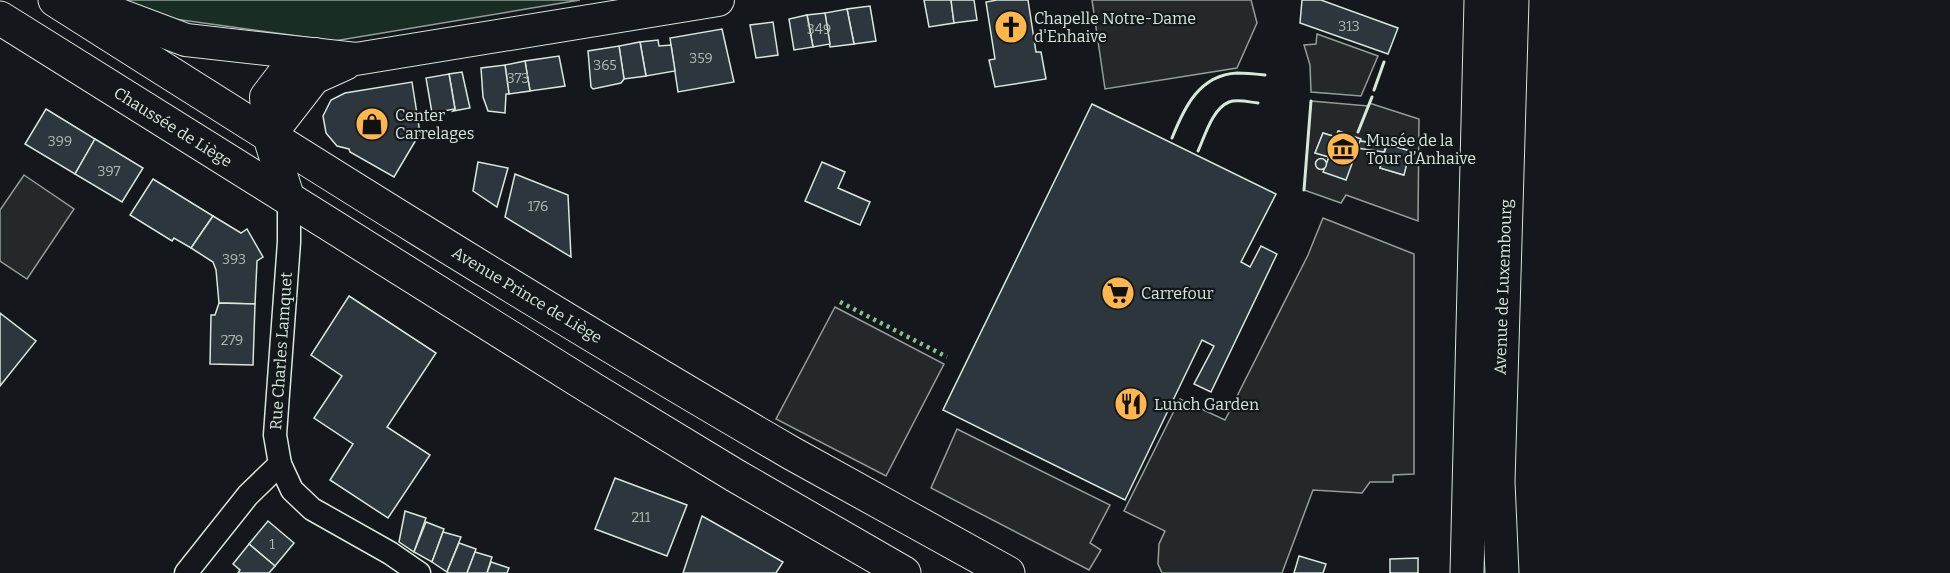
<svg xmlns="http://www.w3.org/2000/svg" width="1950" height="573" viewBox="0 0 1950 573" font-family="Bitter,serif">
<rect width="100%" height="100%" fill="#14181c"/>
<path fill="#1a2d24" stroke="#939e99" stroke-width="1.5" d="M117 0H580L334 41 160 17Z"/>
<g fill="#24282b" stroke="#939e99" stroke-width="1.5" fill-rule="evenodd">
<path d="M1092 0H1251L1257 23 1237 68 1105 89Z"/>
<path d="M1317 34 1378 56 1361 96 1311 92 1310 65 1304 45 1316 44Z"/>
<path d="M1311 101 1368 106 1369 103 1419 119 1418 221 1346 195 1341 203 1304 190ZM1339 131 1360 139V141L1387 144 1410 151 1403 175 1380 168 1384 152 1357 148 1324 169 1329 157 1315 153 1323 133 1336 137Z"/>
<path d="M24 175 74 209 27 279 0 261V210Z"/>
<path d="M1323 218 1414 254V474L1393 475V482H1370L1362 493 1313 490 1282 573H1162L1158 564 1159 544 1165 531 1124 511 1180 399 1225 420 1308 255Z"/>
<path d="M835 307 944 364 886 476 776 419Z"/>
<path d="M957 429 1110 505 1090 543 1101 550 1089 570 931 488Z"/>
</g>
<g fill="#2c363c" stroke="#d8e6dc" stroke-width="1.5">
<path d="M924 0H951L954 23 929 27Z"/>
<path d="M951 0H974L977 20 954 23Z"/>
<path d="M1028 0 1036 52H1041L1046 79 995 87 989 60 995 59 986 2 997 0Z"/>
<path d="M1302 0H1321L1398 28 1388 54 1300 23Z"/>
<path d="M870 6 876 41 854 44 847 9Z"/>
<path d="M847 9 854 44 830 47 825 13Z"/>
<path d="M825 13 830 44 813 47 807 15Z"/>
<path d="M807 15 813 47 794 50 789 19Z"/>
<path d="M773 22 778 55 756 58 750 25Z"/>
<path d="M722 29 734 82 678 92 670 38Z"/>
<path d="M658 40 659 46 671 45 675 71 646 76 640 42Z"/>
<path d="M640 42 646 76 624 79 619 46Z"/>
<path d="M619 46 624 79 621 83 593 89 591 87 588 51Z"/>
<path d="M559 56 565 86 530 91 525 61Z"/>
<path d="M525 61 530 91 509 94 505 65Z"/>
<path d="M505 65 509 94H506L505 113 488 111 483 97 481 68Z"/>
<path d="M462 72 470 108 453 111 455 109 449 74Z"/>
<path d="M449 74 455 109 432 113 426 78Z"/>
<path d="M412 82 420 133 394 177 350 152 349 149 337 146 326 133 323 116 331 100 345 93Z"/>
<path d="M1092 104 1276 194 1241 262 1250 267 1261 246 1277 254 1211 392 1194 384 1214 346 1202 340 1125 500 943 410Z"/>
<path d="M46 109 95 139 75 174 25 144Z"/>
<path d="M1338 131 1361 139 1346 180 1323 172 1329 157 1315 153 1323 133 1336 137Z"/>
<path d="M95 139 143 168 122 202 75 174Z"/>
<path d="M1360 141 1386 145 1384 152 1357 148Z"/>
<path d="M1387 144 1410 151 1404 175 1380 168Z"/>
<circle cx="1321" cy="164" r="5.5"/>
<path d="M478 162 508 168 497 207 473 191Z"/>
<path d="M822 162 845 172 838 188 870 202 860 225 805 201Z"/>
<path d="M515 174 568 195 571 257 505 217Z"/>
<path d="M153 179 213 216 191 248 174 238 172 241 130 215Z"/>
<path d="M213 216 241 233 247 229 263 257 257 261 255 304 219 303 216 270 213 262 191 248Z"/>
<path d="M349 296 436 353 387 427 430 455 388 518 330 480 353 444 314 418 342 376 311 355Z"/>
<path d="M219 303 255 304 253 365 210 364 211 315H215Z"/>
<path d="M0 313 36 341 0 386Z"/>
<path d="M615 478 687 505 667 556 595 529Z"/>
<path d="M405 511 426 518 414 552 399 542Z"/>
<path d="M702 516 783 562 776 573H683Z"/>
<path d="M268 521 294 543 275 566 249 544Z"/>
<path d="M426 522 444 529 432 562 414 552Z"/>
<path d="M443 532 461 537 447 572 432 562Z"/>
<path d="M459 543 476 549 475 552 467 573H449L447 572Z"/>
<path d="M249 544 275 566 269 573H238L240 570 233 564Z"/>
<path d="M475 552 492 557 487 573H467Z"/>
<path d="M1299 556 1326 564 1323 573H1294Z"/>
<path d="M1418 558V573H1390V559Z"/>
<path d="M491 562 509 568 507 573H487Z"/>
</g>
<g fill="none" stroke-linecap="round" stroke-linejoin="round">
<defs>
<g id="street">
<path d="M289 200V242L275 435 280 464 292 490 312 509 390 553 419 573"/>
<path d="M186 573 248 495 280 464"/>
</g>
<g id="secondary">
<path d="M80 0 186 40 356 59 718 0"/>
<path d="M269 136 314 78 345 64"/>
<path d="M289 200 269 136 266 97 282 76 315 54"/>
</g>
<g id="primary">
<path d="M55 0C299 155 543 309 793 454 864 494 937 533 1008 573"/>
<path d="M0 18 591 388 736 476 904 573"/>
<path d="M1467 573 1481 0"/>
<path d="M1502 573 1498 482 1512 0"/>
</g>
</defs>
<use href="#street" stroke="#d8e6dc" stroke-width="25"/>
<use href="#secondary" stroke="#d8e6dc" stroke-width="34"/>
<use href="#primary" stroke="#d8e6dc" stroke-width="35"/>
<use href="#street" stroke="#14181c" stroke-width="22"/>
<use href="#secondary" stroke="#14181c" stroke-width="32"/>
<use href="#primary" stroke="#14181c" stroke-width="33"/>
<path stroke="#8ac095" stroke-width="4.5" stroke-dasharray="3 4.5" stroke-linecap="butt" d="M840 302 947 357"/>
<g stroke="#d8e6dc" stroke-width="3">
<path d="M1374 90 1384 62"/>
<path d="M1358 132 1372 97"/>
<path d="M1172 138C1184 108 1199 75 1237 73 1246 73 1256 74 1265 75"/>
<path d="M1198 151C1205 136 1212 109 1229 102 1237 99 1249 102 1258 103"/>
<path d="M1304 190 1311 101"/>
</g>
</g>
<defs>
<symbol id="church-disc" viewBox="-11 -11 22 22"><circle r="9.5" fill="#ffb74d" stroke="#14181c"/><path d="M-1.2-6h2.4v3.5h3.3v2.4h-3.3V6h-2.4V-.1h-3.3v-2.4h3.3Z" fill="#111"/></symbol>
<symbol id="shop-disc" viewBox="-11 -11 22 22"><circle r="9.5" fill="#ffb74d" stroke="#14181c"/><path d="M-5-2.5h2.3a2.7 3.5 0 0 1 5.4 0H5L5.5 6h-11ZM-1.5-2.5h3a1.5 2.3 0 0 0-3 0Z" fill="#111"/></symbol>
<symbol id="museum-disc" viewBox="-11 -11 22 22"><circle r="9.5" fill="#ffb74d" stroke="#14181c"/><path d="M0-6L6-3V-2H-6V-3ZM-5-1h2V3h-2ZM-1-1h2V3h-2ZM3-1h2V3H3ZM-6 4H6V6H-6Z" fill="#111"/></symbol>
<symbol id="supermarket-disc" viewBox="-11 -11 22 22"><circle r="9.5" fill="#ffb74d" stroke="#14181c"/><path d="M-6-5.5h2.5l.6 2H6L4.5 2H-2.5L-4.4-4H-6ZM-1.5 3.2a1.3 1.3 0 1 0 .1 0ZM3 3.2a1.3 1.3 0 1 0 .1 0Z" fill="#111"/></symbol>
<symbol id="restaurant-disc" viewBox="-11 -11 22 22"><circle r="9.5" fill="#ffb74d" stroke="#14181c"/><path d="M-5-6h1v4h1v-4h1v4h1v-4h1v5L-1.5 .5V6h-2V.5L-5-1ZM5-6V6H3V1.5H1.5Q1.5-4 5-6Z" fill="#111"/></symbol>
</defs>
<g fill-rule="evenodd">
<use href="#church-disc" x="992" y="8" width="38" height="38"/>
<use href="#shop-disc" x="353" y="105" width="38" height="38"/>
<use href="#museum-disc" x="1324" y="130" width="38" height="38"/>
<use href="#supermarket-disc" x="1099" y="274" width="38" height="38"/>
<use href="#restaurant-disc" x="1112" y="385" width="38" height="38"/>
</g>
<g text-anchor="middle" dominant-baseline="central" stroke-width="4.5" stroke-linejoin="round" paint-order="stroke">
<g font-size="14" fill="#adbab4">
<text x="1349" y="26">313</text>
<text x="819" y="29">349</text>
<text x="701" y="58">359</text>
<text x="605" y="65">365</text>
<text x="518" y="78">373</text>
<text x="60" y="141">399</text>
<text x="109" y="171">397</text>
<text x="538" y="206">176</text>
<text x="234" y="259">393</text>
<text x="232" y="340">279</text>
<text x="641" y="517">211</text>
<text x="272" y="544">1</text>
</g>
<g font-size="16" fill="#d8e6dc" stroke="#14181c" text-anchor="start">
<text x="1034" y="18">Chapelle Notre-Dame<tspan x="1034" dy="18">d'Enhaive</tspan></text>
<text x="395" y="115">Center<tspan x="395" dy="18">Carrelages</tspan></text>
<text x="1366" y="140">Musée de la<tspan x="1366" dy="18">Tour d’Anhaive</tspan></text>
<text x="1141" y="293">Carrefour</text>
<text x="1154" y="404">Lunch Garden</text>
</g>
<g font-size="16" fill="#d8e6dc" stroke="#14181c">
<text transform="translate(173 127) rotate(32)">Chaussée de Liège</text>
<text transform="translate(1503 287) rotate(-88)">Avenue de Luxembourg</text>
<text transform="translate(527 295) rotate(31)">Avenue Prince de Liège</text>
<text transform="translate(281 351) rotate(-86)">Rue Charles Lamquet</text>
</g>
</g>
</svg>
